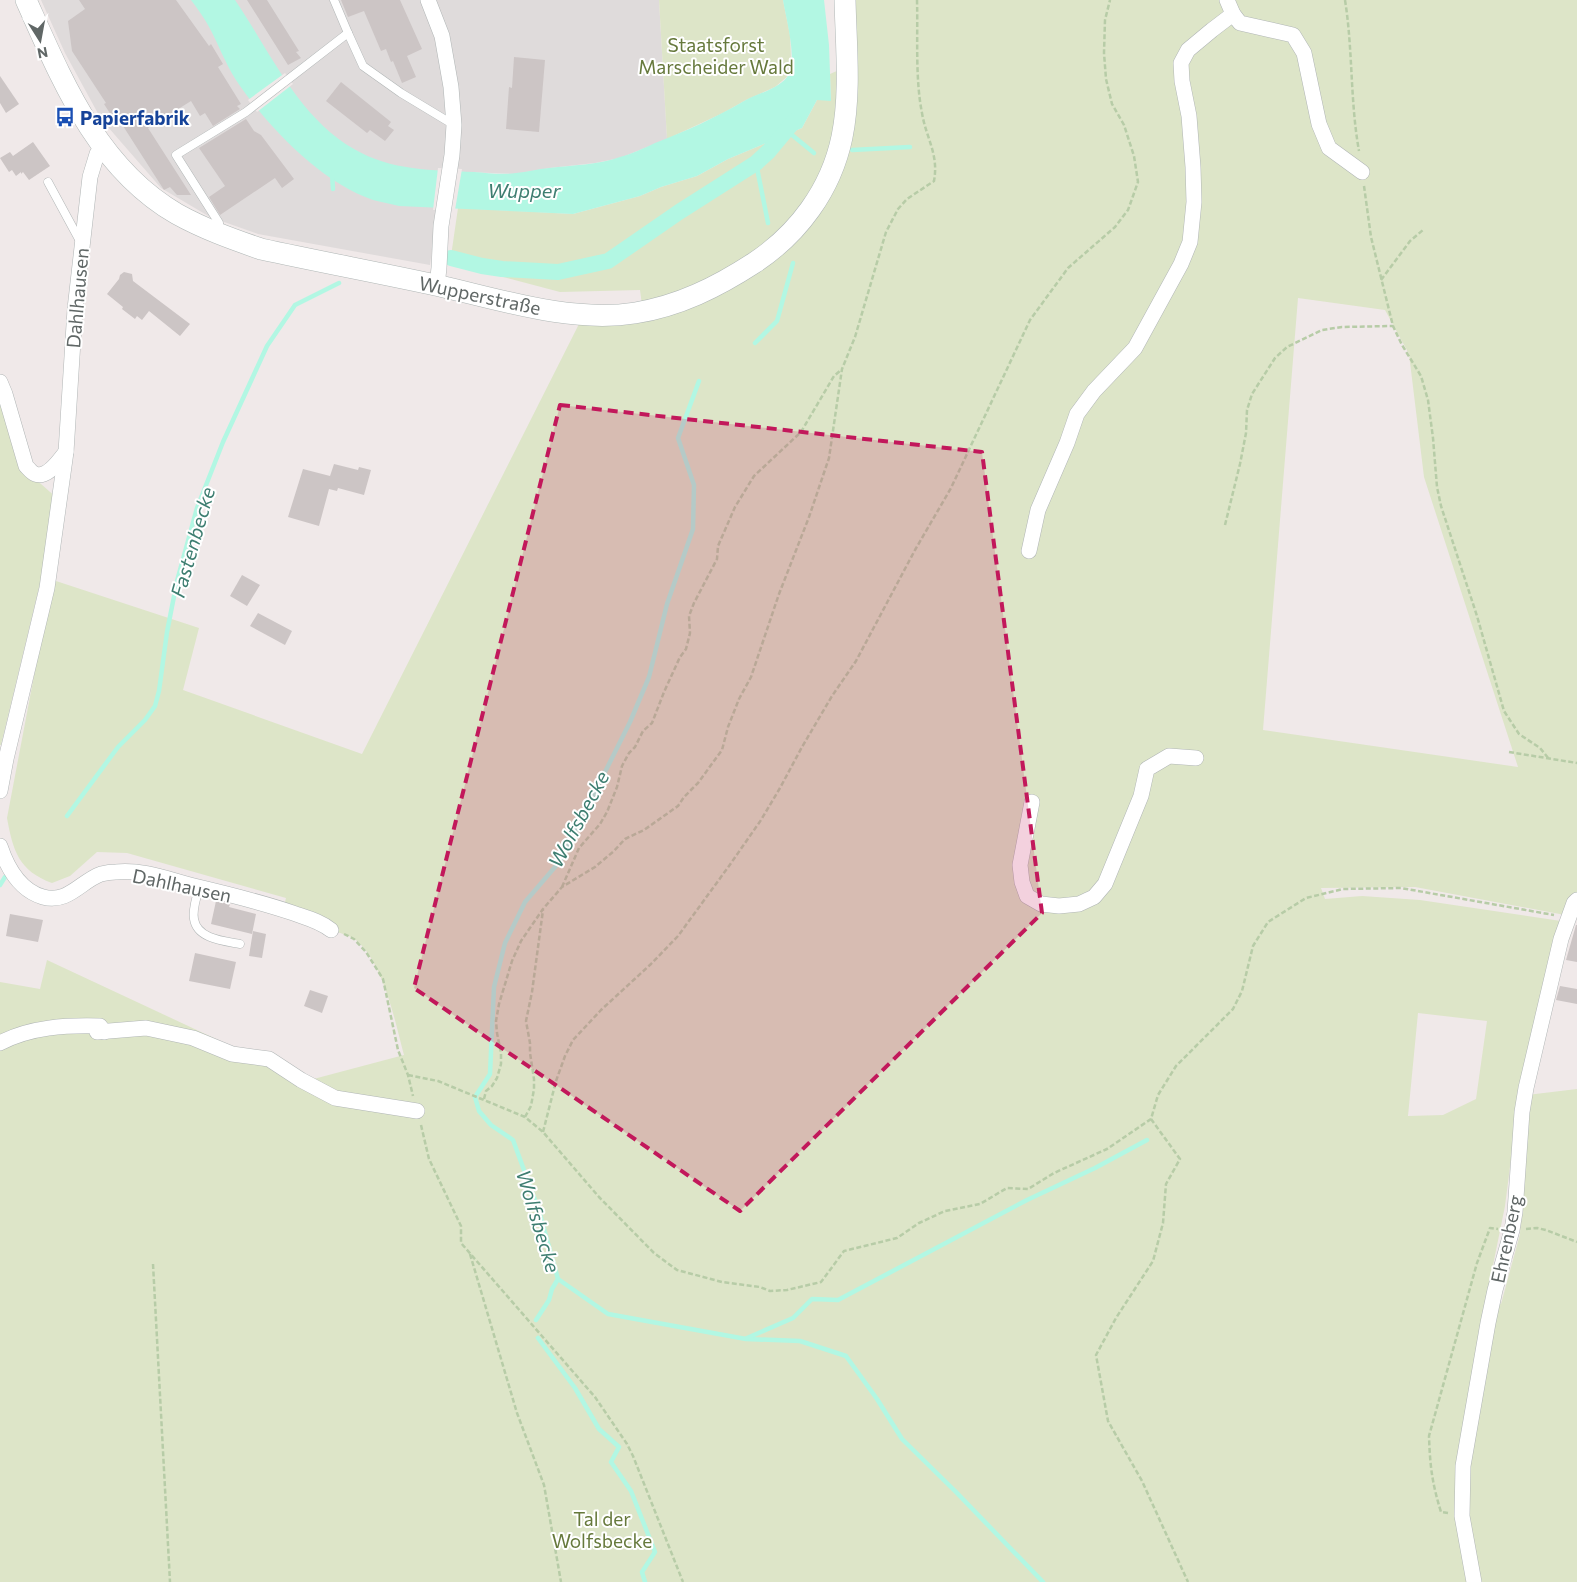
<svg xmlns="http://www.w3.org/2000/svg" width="1577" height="1582" viewBox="0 0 1577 1582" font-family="Commissioner,sans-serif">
<rect width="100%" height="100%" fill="#f0e9e9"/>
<path fill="#dfdbdb" d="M41 0H659L667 139 620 158 595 163 550 168 515 174 442 171 430 265 258 234 210 217 161 188 101 119 65 53Z"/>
<g fill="#dde5c8" fill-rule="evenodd">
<path d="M659 0H783L790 35 791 59 789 75 775 87 746 100 723 113 667 139Z"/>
<path d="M845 0H1577V898L1565 915 1415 887 1321 888 1325 899 1362 896 1420 900 1561 921 1519 1096 1505 1206 1487 1295 1501 1304 1520 1234 1523 1144 1527 1095 1577 1089V1582H0V982L40 989 47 960 306 1081 404 1055C395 1022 383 958 353 938 346 934 339 933 331 930 315 924 299 913 284 906L286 898 127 853 97 852 70 876 52 883C19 871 13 851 7 818L41 639 56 581 199 628 183 690 362 754 579 324 644 320 640 290 560 292 450 263 458 208 573 214 640 196 661 187 697 176 728 159 802 128 817 100H831L830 74 848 66ZM1298 298 1385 310 1409 354 1424 477 1518 767 1263 730ZM1418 1013 1487 1021 1476 1099 1443 1115 1408 1116Z"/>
<path d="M0 386 24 469 58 499 42 575 1 745H0Z"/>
</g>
<path fill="#b2f7e3" d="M191 0H235C270 51 298 117 354 149 391 171 433 170 474 172 488 173 502 175 516 173 527 172 538 169 549 168 573 165 597 165 620 157 632 154 644 148 655 143 686 131 715 118 744 101 756 94 782 88 789 74 797 58 786 18 783 0H824L829 45 831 101 817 100 802 128 728 159 697 176 661 187 640 196 573 214 399 206C391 204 381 202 373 200 320 182 267 126 236 80 225 63 218 43 208 25 203 16 197 8 191 0Z"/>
<g fill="#f0e9e9">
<path d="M285 73 293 84 257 112 248 100Z"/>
<path d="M438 168 462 169 455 210H433Z"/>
</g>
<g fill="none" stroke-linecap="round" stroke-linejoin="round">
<g stroke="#b2f7e3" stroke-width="4.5">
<path d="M786 130 814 153"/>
<path d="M852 150 910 147"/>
<path d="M756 163 768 223"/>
<path d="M332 173 333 189"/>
<path d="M755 343 777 321 793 263"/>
<path d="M67 816 118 747 145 720 155 706 159 691 167 632 177 581 197 508 223 442 267 346 295 305 339 283"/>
<path d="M0 885 5 877"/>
<path d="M558 1279 608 1314 746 1339 800 1341 846 1356 877 1399 902 1439 956 1492 1043 1582"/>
<path d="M536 1320 549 1300 552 1289 558 1279 539 1211 513 1140 491 1125 479 1111 475 1097 490 1074 494 987 505 943 525 902 561 860 630 722 649 677 667 604 693 529 694 485 678 438 699 381"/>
<path d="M538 1338 575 1388 599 1429 619 1447 611 1462 631 1491 655 1552 642 1572 645 1582"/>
<path d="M747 1338 793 1318 812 1299 838 1300 1027 1200 1095 1168 1147 1140"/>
</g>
<path stroke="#b2f7e3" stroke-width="16" d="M451 258 482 266 502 269 558 272 608 261 679 212 756 163 769 151 794 121"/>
</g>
<g fill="#ccc5c5">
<path d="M79 0H176L209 46 211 44 223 64 218 67 241 104 237 106 240 109 213 126 205 113 200 116 191 101 148 128 191 195H177L170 187 164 190 116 115 113 118 104 104 106 103 72 51 68 21 85 9Z"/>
<path d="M247 0H267L299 51 296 52 301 58 288 65Z"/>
<path d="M341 0H400L422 49 407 56 416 77 402 83 393 61 391 62 386 49 381 51 364 11 348 17Z"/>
<path d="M514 57 545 60 539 132 506 129 509 87 512 88Z"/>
<path d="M0 76 19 104 6 113 0 103Z"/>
<path d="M341 82 391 122 388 126 394 130 385 141 370 130 367 133 326 101Z"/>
<path d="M246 119 254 131 261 135 294 179 282 188 275 178 220 215 209 197 225 186 199 148Z"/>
<path d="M33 142 50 166 29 180 23 172 21 174V172L16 176 12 170 9 172 0 158 10 152 13 156Z"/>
<path d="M124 272 132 274 133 281 190 324 180 336 149 311 142 320 137 316 135 319 122 309 123 307 107 294 119 279 120 275Z"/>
<path d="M334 464 358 470 359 467 371 470 364 495 338 488 337 491 329 489 319 526 288 517 303 469 330 476Z"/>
<path d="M242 575 260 585 247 606 230 596Z"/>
<path d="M258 613 292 631 285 645 250 626Z"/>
<path d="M216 901 230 904 229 907 256 914 252 934 211 924Z"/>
<path d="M10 914 43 920 38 942 6 936Z"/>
<path d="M1576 925H1577V962L1566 960Z"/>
<path d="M253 931 266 934 262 958 249 956Z"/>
<path d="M195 953 236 962 230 989 189 981Z"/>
<path d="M1560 986 1577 989V1004L1556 1000Z"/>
<path d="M310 990 328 996 322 1013 304 1006Z"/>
</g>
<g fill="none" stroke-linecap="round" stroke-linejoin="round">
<defs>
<g id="service">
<path d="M334 0 348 33"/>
<path d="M48 182 80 241"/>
<path d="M219 232V223L176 155 246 112 348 33 363 66 401 93 454 125"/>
<path d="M199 887C197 897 192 909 194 919 197 939 224 941 240 944"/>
</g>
<g id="minor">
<path d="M428 0 442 36 451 87 454 125 452 155 441 226 439 268 437 285"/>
<path d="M1227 0 1233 14 1240 23 1293 35 1304 53 1319 124 1329 148 1362 172"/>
<path d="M0 382 5 394 26 466C28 468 32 473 35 474 48 479 59 460 66 452"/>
<path d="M1029 551 1038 510 1067 443 1077 414 1094 391 1135 348 1181 264 1190 242 1194 202 1193 167 1189 116 1182 81 1181 63 1188 50 1212 30 1233 14"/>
<path d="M0 791 6 759 47 588 66 452 75 309 90 177 97 154 103 147"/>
<path d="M1032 802 1020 865 1022 882 1027 896 1041 904 1059 906 1079 904 1094 897 1105 884 1141 796 1147 769 1169 756 1196 758"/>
<path d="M0 846C7 867 19 890 43 897 68 904 81 881 101 874 105 873 111 872 116 872 142 869 170 880 194 886 228 894 261 902 293 913 307 918 320 921 331 930"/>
<path d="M97 1032 146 1028 193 1038 232 1054 269 1059 301 1080 335 1098 417 1111"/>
<path d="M0 1043C30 1027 66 1025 100 1026L104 1032"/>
<path d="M1474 1582 1462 1516 1463 1466 1488 1323 1495 1290 1512 1230 1515 1212 1522 1112 1526 1088 1561 939 1574 903 1577 900"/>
</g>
<path id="secondary" d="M26 0C62 80 97 168 177 214 204 229 232 239 261 249 321 262 380 273 440 286 501 300 572 323 635 313 679 306 717 287 754 263 798 234 831 190 842 137 851 93 846 45 845 0"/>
</defs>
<use href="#service" stroke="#b1b6b6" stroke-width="9"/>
<use href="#minor" stroke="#b1b6b6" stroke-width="16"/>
<use href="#secondary" stroke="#b0b7b6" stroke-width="22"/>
<g stroke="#b7cca7" stroke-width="2.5" stroke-dasharray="5 2.5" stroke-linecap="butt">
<path d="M1345 0C1353 50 1350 101 1359 151"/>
<path d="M1364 186 1371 237 1393 326 1402 345 1421 376 1428 400 1433 438 1437 487 1441 506 1477 616 1504 711 1519 734 1540 748 1549 759"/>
<path d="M1381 280 1410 241 1423 230"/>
<path d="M1225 525 1240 464 1246 433 1247 410 1252 394 1275 358 1287 347 1322 330 1342 327 1393 326"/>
<path d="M1509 752 1577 763"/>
<path d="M562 887 579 848 600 824 607 812 617 787 622 766 629 753 635 747 643 731 652 723 664 692 680 657 686 649 690 633 689 616 694 603 717 559 718 546 735 507 754 476 801 432 834 376 841 370"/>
<path d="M344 934 354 939 366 952 383 979 398 1050 408 1075 413 1096"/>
<path d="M408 1075 438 1081 525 1117 543 1132 599 1197 654 1253 677 1270 722 1282 760 1287 770 1291 787 1290 821 1282 844 1251 897 1238 919 1223 945 1211 980 1204 1007 1188 1028 1189 1054 1173 1107 1149 1151 1119 1158 1095 1176 1066 1233 1009 1242 991 1253 946 1268 922 1306 898 1343 889 1401 888 1554 915"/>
<path d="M484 1099 486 1091 492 1086 497 1078 501 1064V1053L497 1033 496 1021 499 1004 512 961 521 941 543 909 562 887 595 867 614 851 625 839 644 830 678 806 684 797 698 783 722 750 728 727 739 699 751 677 779 594 809 517 829 458 842 369 855 337 886 232 898 209 907 199 934 181C939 154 926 138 922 113 915 78 918 36 917 0"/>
<path d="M525 1117 531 1106 534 1089V1079L530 1053V1043L526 1021 532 992 543 910"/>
<path d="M1151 1119 1180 1159 1166 1184 1163 1223 1153 1261 1116 1318 1096 1355 1108 1421 1142 1481 1188 1582"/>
<path d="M421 1125 429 1159 461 1226V1243L595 1397 627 1444 633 1456 683 1582"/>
<path d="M543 1132 556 1081 565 1056 573 1040 601 1010 651 964 678 936 729 866 761 820 780 788 802 747 832 696 856 661 915 550 951 488 1030 320 1068 268 1115 227 1128 210 1138 182 1134 156 1124 125 1112 104 1106 79 1104 53 1105 20 1110 0"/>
<path d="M1526 1229 1537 1228 1546 1230 1577 1242"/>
<path d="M470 1254 517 1413 544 1485 561 1582"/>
<path d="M153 1264 170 1582"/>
<path d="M1448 1513 1441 1512C1432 1483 1430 1466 1429 1436L1477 1263 1490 1228 1498 1229"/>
</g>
<use href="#service" stroke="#fff" stroke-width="8"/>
<use href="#minor" stroke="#fff" stroke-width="15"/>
<use href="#secondary" stroke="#fff" stroke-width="21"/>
</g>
<path fill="#c2185b" fill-opacity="0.2" stroke="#c2185b" stroke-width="4" stroke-dasharray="10 6" stroke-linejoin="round" d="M560 405 982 452 1042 913 740 1211 414 988Z"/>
<defs>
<symbol id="bus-bare" viewBox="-9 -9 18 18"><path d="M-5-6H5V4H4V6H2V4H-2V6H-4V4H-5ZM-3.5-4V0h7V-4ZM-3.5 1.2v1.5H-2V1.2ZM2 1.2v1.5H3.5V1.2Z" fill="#1a4fb4" stroke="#fff" stroke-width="2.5" paint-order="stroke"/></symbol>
</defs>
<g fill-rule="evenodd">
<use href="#bus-bare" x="51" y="103" width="28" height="28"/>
</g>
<g text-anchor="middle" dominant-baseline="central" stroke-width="4" stroke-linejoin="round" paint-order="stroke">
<g font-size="19" fill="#66793c" stroke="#fff">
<text x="716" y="44">Staatsforst<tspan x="716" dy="22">Marscheider Wald</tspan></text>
<text x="602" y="1518">Tal der<tspan x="602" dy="22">Wolfsbecke</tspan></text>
</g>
<g font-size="19" font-weight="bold" fill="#164399" stroke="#fff" text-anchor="start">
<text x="80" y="117">Papierfabrik</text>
</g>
<g font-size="19" fill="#606766" stroke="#fff">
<text transform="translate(480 295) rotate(12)">Wupperstraße</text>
<text transform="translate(77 298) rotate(-85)">Dahlhausen</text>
<text transform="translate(182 885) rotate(12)">Dahlhausen</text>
<text transform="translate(1506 1239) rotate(-78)">Ehrenberg</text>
</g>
<g font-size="20" font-style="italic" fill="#3e7e71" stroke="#fff">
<text x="524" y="190">Wupper</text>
<text transform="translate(192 542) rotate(-74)">Fastenbecke</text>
<text transform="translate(578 819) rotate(-62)">Wolfsbecke</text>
<text transform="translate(539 1221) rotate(73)">Wolfsbecke</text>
</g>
</g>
<g transform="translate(40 40) rotate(169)" stroke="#ffffff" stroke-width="4" paint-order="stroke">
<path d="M0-4L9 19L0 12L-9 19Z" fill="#606766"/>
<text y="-8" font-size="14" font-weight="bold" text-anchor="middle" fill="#606766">N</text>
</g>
</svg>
